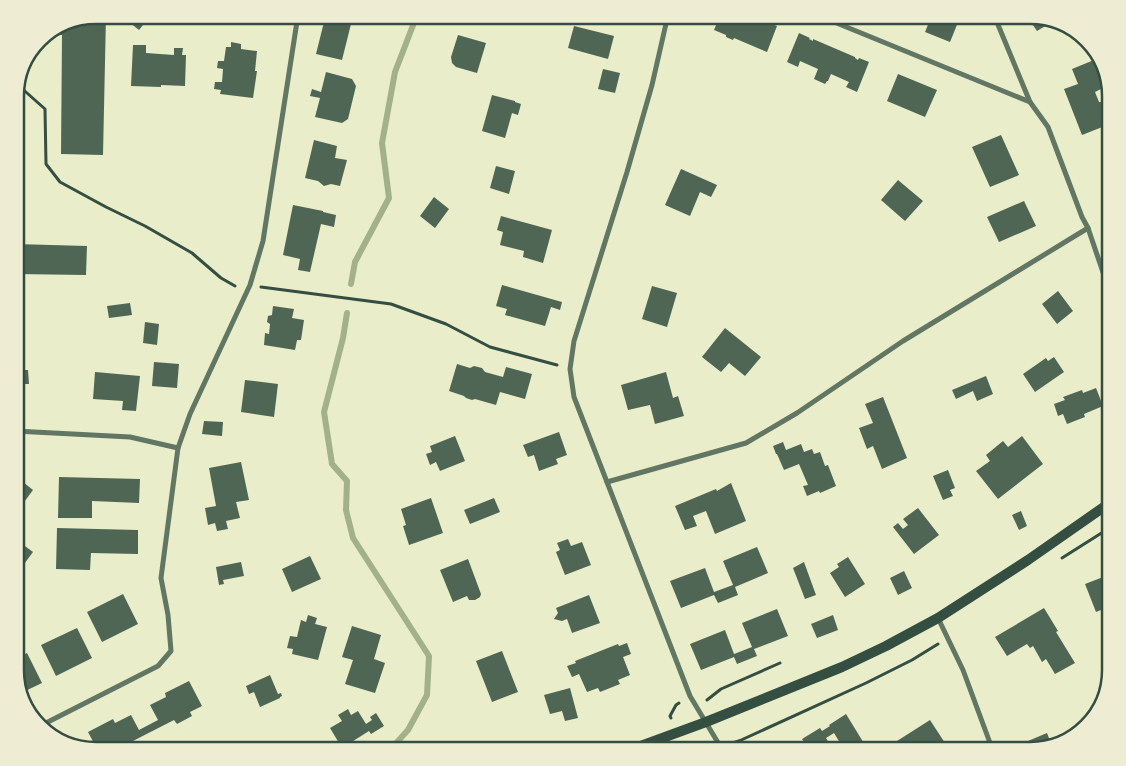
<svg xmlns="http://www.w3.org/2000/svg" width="1126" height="766" viewBox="0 0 1126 766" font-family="Mulish,sans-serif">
<rect width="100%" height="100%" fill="#e9edc9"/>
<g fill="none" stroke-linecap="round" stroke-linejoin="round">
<g stroke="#a3b18a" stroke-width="6">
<path d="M351 284 355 262 389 198 382 143 395 72 417 15"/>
<path d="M347 313 343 338 324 412 332 464 347 481 346 510 353 538 429 656 427 695 408 730 389 751"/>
</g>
</g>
<g fill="#4f6655">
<path d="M96 15H106L103 155 61 154 62 35H48Z"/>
<path d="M126 15H151L139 30 124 18Z"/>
<path d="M713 15H750L777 26 767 52 734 38 733 40 726 37V35L714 30 719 18Z"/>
<path d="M932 15H961L950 42 925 32Z"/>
<path d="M1026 15H1030L1052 22 1037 31Z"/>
<path d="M325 18 351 24 342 60 316 54Z"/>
<path d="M574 26 614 36 608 59 568 48Z"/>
<path d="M799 33 810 38 809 39 813 41V39L855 57V58L858 60 859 58 869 62 857 92 846 87 849 82 831 74 828 81H827L825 84 814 79 818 69 800 61 798 67 787 62Z"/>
<path d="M458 35 486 43 477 73 456 67 452 63 451 57Z"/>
<path d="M231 42 241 44V49L257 51 255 71H257L253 98 220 94 221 90 214 89 215 82H222L223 69 217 68 218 61H224L226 47H231Z"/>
<path d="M133 45H146V53L174 55V48H183L182 55H186L185 86 161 85V87L131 86Z"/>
<path d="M1094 60 1105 87 1095 92 1099 102H1101L1110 124 1082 135 1064 89 1078 84 1072 69Z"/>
<path d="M603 69 620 73 615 93 598 89Z"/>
<path d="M326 72 352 79 356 86 348 119 342 123 315 117 320 98 310 96 312 89 321 92Z"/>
<path d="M898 74 937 90 925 117 887 101Z"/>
<path d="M492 95 515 101V102L521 104 518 115 512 113 505 138 482 131Z"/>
<path d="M1001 135 1019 175 990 187 972 147Z"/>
<path d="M314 140 337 146 335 158 347 160 340 186 331 184 324 186 318 181 305 178Z"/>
<path d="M496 166 515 171 509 194 490 188Z"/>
<path d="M681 169 717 185 711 197 700 192 690 216 665 205Z"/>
<path d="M898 180 923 201 905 221 881 200Z"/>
<path d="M434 197 449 209 435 228 420 216Z"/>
<path d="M1024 201 1036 226 999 242 987 217Z"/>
<path d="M293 205 323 211V212L336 215 334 227 321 224 310 272 298 270 300 259 283 255Z"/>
<path d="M501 216 552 230 543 263 523 257 524 251 500 245 503 232 497 230Z"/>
<path d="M15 244 87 246 86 275 15 274Z"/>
<path d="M502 285 562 302 560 310 551 307 545 326 505 315 507 309 496 306Z"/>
<path d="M652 286 677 293 667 327 642 319Z"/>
<path d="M1058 291 1073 311 1057 324 1042 304Z"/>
<path d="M130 303 132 315 109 318 107 306Z"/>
<path d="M273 306 294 309 292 318 304 320 301 340H297L295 350 264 345 265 333 269 334 270 324 267 322 268 316 272 315Z"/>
<path d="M145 322 159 324 157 345 143 343Z"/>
<path d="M725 328 761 357 745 376 729 363 721 372 702 357Z"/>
<path d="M1054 357 1064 372 1035 392 1023 374 1046 358 1048 361Z"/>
<path d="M154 362 179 364 177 388 152 386Z"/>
<path d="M457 364 470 368 474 366 482 368 485 372 503 377 506 367 532 374 525 399 500 392 496 405 475 399 472 400 466 398 464 396 449 391Z"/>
<path d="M15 370H28L29 384H25V399H15Z"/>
<path d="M95 372 140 376 136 411 122 410 123 401 93 399Z"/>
<path d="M666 372 673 398 678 396 684 416 655 424 650 405 628 410 621 385Z"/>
<path d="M986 376 993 394 977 401 973 391 956 399 952 390Z"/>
<path d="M245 380 278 384 274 417 241 412Z"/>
<path d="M1096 388 1103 406 1084 414 1085 417 1067 424 1063 414 1058 416 1054 404 1065 400 1063 397 1082 390 1083 393Z"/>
<path d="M883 397 907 458 882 469 873 446 867 449 859 428 873 423 865 404Z"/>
<path d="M204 421 223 422 222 436 202 434Z"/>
<path d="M559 432 567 455 556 459 558 464 539 471 534 455 528 457 523 445Z"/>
<path d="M455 436 465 461 440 471 436 462 430 465 426 454 432 452 430 446Z"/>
<path d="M1022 436 1043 464 998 499 976 471 990 461 986 455 1003 441 1008 447Z"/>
<path d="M783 442 786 450 801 444 804 452 812 449 814 454 820 452 825 466 828 465 836 486 820 493 819 491 807 496 803 486 808 485 799 464 784 470 777 454H776L773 446Z"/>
<path d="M241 462 249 500 236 502 240 518 226 521 228 529 217 531 215 523 208 525 205 508 216 506 209 468Z"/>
<path d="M948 470 955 488 950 490 953 496 943 500 933 476Z"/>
<path d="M59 477 140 479 139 503 92 501V518H58Z"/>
<path d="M18 478 33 490 19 509 15 506V482Z"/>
<path d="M731 483 746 521 715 534 706 511 693 516 697 526 685 530 675 506 716 489 717 491Z"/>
<path d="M431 498 443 533 409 545 403 526 406 525 401 509Z"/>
<path d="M494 498 500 512 470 524 464 510Z"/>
<path d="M918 508 939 535 914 554 893 527 898 523 903 529 908 525 903 519Z"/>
<path d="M1021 511 1027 526 1019 530 1012 515Z"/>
<path d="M57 528 138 530V554L91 553 90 570 56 569Z"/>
<path d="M568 539 571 546 582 542 591 565 565 575 556 552 560 550 557 543Z"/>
<path d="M18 541 33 552 19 571 15 568V544Z"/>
<path d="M757 547 768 573 735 587 738 595 718 603 714 595 681 608 670 581 705 568 714 592 733 585 723 561Z"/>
<path d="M310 556 321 579 292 592 282 569Z"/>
<path d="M848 557 865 584 845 597 830 573 839 567 837 564Z"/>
<path d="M468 559 481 594 480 597 475 600H469L467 596 453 602 440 570Z"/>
<path d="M241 562 244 576 223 580 224 584 219 585 216 567Z"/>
<path d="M804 562 816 595 805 599 793 568Z"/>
<path d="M904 571 912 588 898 595 890 578Z"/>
<path d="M1111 574V606L1096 612 1085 584Z"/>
<path d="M123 594 138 624 102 642 87 612Z"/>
<path d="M589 595 600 623 572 633 567 619 562 621 554 619 558 613 556 608Z"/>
<path d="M1044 608 1058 631 1056 632 1075 663 1055 674 1046 659 1042 662 1033 646 1030 648 1027 644 1007 656 995 637Z"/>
<path d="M777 609 788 636 754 649 757 656 737 664 734 657 701 670 690 644 725 630 734 654 752 647 742 623Z"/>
<path d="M308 615 317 618 315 624 327 627 318 660 292 654 293 649 287 648 290 636 297 637 301 620 306 622Z"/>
<path d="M833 615 838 630 817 638 811 624Z"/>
<path d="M352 626 381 635 374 659 385 663 375 693 345 684 353 660 342 657Z"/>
<path d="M77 628 92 658 56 676 41 645Z"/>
<path d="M627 643 631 654 623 657 630 675 618 680 620 684 600 692 598 688 587 692 579 674 572 677 567 666 576 663 575 661 618 644 619 646Z"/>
<path d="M502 651 518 692 492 702 476 661Z"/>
<path d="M27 653 42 683 21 693 15 675V659Z"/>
<path d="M270 675 278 694 281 693 282 696 280 697V698L260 707 254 692 249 694 246 686Z"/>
<path d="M189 681 202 706 190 712 192 716 177 724 174 720 129 743 131 747 124 751H98L88 732 113 719 115 723 131 715 139 730 158 720 150 705 166 697 165 693Z"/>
<path d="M570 688 578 718 565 721 562 711 550 714 544 695Z"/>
<path d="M348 709 351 715 358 711 366 724 372 720 370 717 376 713 384 726 371 734 369 731 342 748 330 728 342 721 338 715Z"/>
<path d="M846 714 865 745 855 751H845L834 733 826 738 834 751H810L802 739 820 728 822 731 830 726 829 725Z"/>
<path d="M930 720 945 743 932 751H904L897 741Z"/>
<path d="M1047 733 1052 746 1033 751 1028 741Z"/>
</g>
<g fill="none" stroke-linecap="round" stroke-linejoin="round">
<g stroke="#344e41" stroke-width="3">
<path d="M18 85 45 109 46 164 60 182 106 207 145 226 192 253 221 278 235 286"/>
<path d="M261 287 391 304 446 324 490 347 557 365"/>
<path d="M1062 558 1111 527"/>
<path d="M707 700 721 689 780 663"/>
<path d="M671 718 670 716 676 705 679 703"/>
<path d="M739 741 741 751"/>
<path d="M732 743 739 741 866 683 912 660 938 644"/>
</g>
<g stroke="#617663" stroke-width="5">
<path d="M668 15 652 85 627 172 574 341 570 369 574 397 690 696 723 751"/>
<path d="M817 15 1030 102 1048 127 1082 217 1088 228 1111 296"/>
<path d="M994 15 1030 102"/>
<path d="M15 431 130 437 178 448"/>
<path d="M607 482 746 443 797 413 903 341 1088 228"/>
<path d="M938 618 963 670 993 751"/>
<path d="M40 726 158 666 171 651 168 615 161 578 178 448 190 414 250 285 263 241 298 15"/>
</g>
<path stroke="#344e41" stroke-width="10" d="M627 751 706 722 842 667 886 646 938 618 1028 560 1111 502"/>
</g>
<path d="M0 0H1126V766H0ZM96 24H1030A72 72 0 0 1 1102 96V670A72 72 0 0 1 1030 742H96A72 72 0 0 1 24 670V96A72 72 0 0 1 96 24Z" fill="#eeecd3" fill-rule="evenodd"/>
<path fill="none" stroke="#344e41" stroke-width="2.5" d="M96 24H1030A72 72 0 0 1 1102 96V670A72 72 0 0 1 1030 742H96A72 72 0 0 1 24 670V96A72 72 0 0 1 96 24Z"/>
</svg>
